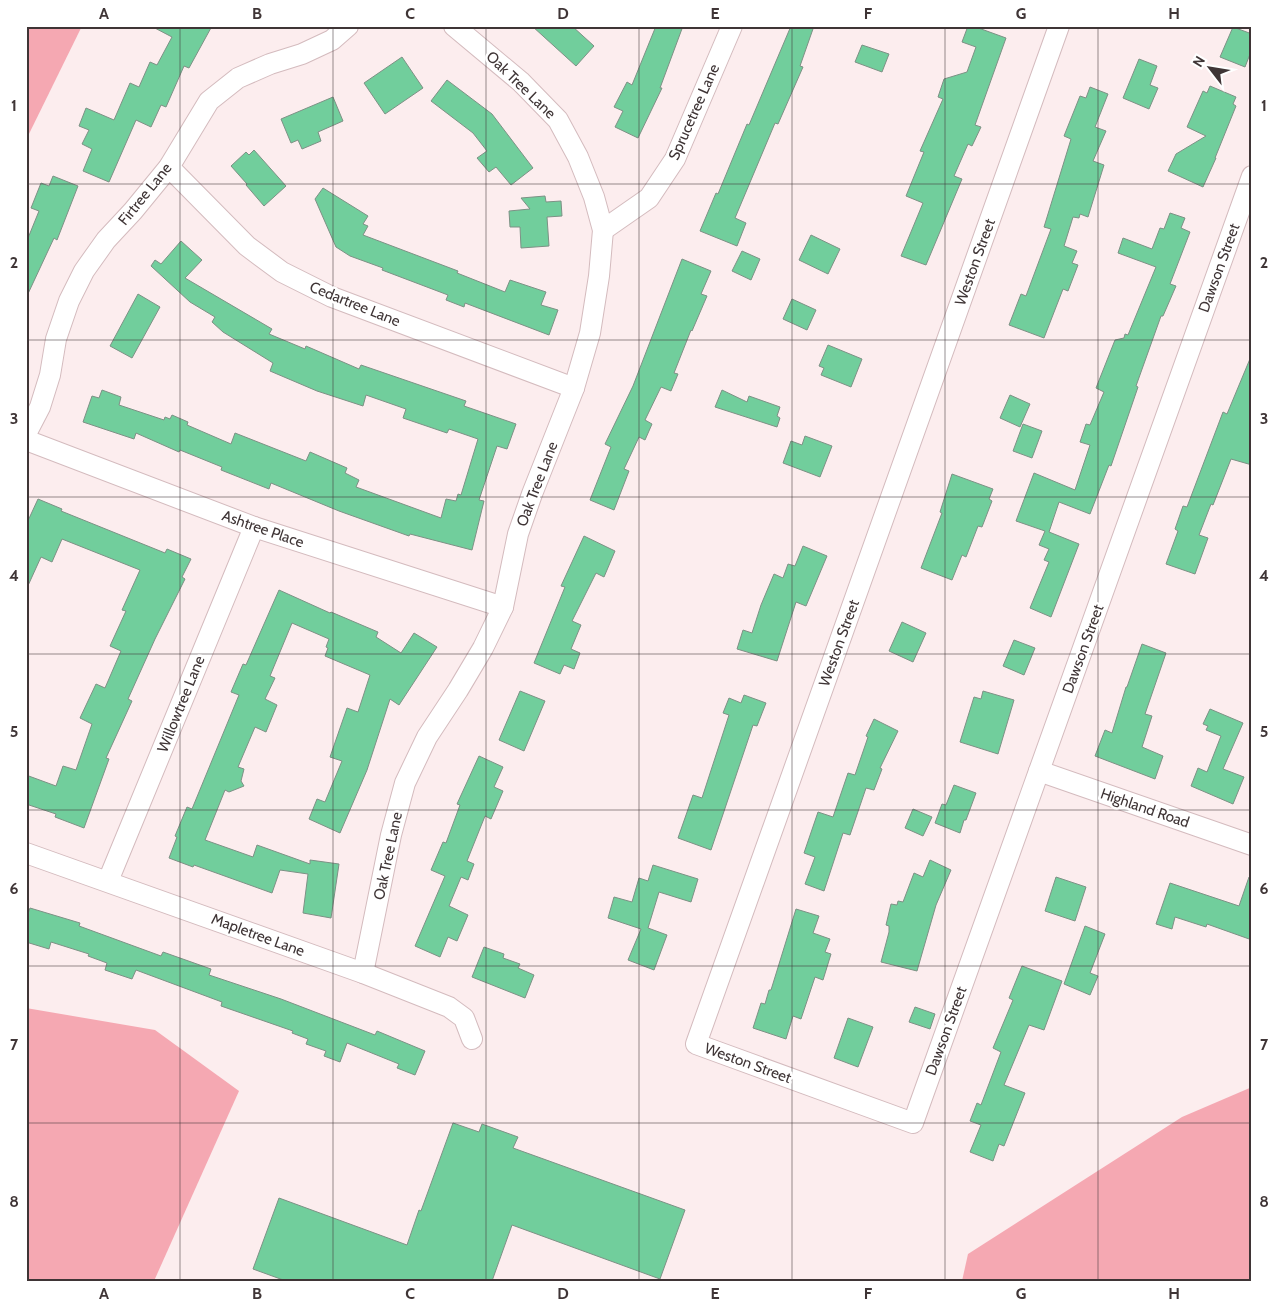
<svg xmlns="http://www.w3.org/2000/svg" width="1278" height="1307" viewBox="0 0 1278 1307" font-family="Cabin,sans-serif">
<rect width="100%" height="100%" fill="#fcedee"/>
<g fill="#f5a8b2">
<path d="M26 26H82L26 140Z"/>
<path d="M26 1008 155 1030 239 1091 154 1281H26Z"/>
<path d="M1252 1087V1281H962L968 1254 1182 1117Z"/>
</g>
<g fill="#71ce9c" stroke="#7d9185">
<path d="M151 26H212L189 68 184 66 166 107 161 105 151 127 136 120 109 182 83 171 92 149 82 144 89 130 79 126 86 108 114 120 130 83 139 87 150 62 157 65 172 37Z"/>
<path d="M532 26H572L594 46 576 66Z"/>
<path d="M656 26H683L660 88H662L638 138 615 127 623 111 614 107 627 82 632 85Z"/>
<path d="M791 26H814L800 66 803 67 778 124 775 123 735 218 746 223 737 246 700 231 716 193 718 194 747 124 749 125Z"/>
<path d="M968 26H973L1006 38 975 125 981 127 972 146 968 144 954 176 962 179 926 265 901 256 923 203 906 196 924 152 920 151 943 99 938 97 944 79 967 72 976 47 962 42Z"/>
<path d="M1233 27 1252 34V49L1245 67 1220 57Z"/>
<path d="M862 45 889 54 882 72 855 62Z"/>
<path d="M402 57 423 88 385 114 364 83Z"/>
<path d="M1139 59 1157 66 1150 85 1158 88 1149 109 1123 98Z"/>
<path d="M447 80 492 114 533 168 511 185 496 167 489 172 477 158 487 151 473 133 431 101Z"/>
<path d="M1210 86 1236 97 1233 104 1236 106 1215 158H1216L1203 187 1168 171 1176 154 1206 136 1187 127 1203 91 1207 93Z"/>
<path d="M1090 87 1108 94 1095 127 1106 131 1093 161 1104 165 1088 217 1080 214 1079 218 1073 217 1064 246 1077 251 1072 263 1078 265 1068 291 1063 289 1044 338 1009 325 1021 294 1026 296 1051 229 1044 227 1071 139 1064 136 1080 96 1086 98Z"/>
<path d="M333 97 343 121 318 132 321 141 302 149 298 140 291 143 281 119Z"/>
<path d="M254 150 286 186 264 206 246 185 247 184 231 166 246 152 249 155Z"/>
<path d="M53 176 78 186 57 240 54 238 26 298V243L39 211 31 208 41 183 49 186Z"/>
<path d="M323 188 368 216 363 224 368 226 363 235 458 271 457 273 505 292 510 280 546 292 541 305 558 310 549 335 465 303 464 307 446 300 448 295 382 270 383 268 350 256 336 247 315 199Z"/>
<path d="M545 196 546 202 561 201 562 216 547 217 549 246 521 248 520 227H510L509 211 530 209 521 198Z"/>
<path d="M1170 213 1185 218 1181 228 1190 232 1170 284 1176 286 1163 316H1161L1136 386 1138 387 1111 466 1109 465 1090 514 1059 502 1049 532 1079 544 1051 617 1030 608 1049 562 1044 560 1049 549 1039 545 1045 531 1016 521 1034 473 1075 490 1090 445 1080 442 1086 424 1090 425 1104 392 1096 388 1115 340 1124 338 1125 334 1128 335 1156 267 1118 253 1123 238 1152 249 1160 228 1164 229Z"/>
<path d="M811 235 840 249 828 274 799 260Z"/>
<path d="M181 241 202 260 185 278 272 329 269 334 305 349 306 346 359 369 361 365 466 401 464 406 516 424 507 449 497 446 479 500 484 501 472 550 410 534 409 536 339 511 271 483 269 489 221 470 222 467 180 450 179 452 136 433 134 439 83 422 92 396 99 398 102 390 121 397 119 405 164 420 165 417 170 419 172 415 188 422 187 425 231 444 235 433 306 461 310 452 347 468 345 473 359 480 356 487 441 518 446 499 456 501 458 494 461 495 478 439 449 429 447 433 403 418 406 409 366 395 363 406 317 391 270 371 273 363 223 332 212 322 215 317 190 302 151 266 155 260 161 264Z"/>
<path d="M742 251 760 259 751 280 732 271Z"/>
<path d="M682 259 711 271 701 294 707 296 692 331 691 330 674 373 678 374 671 391 661 387 645 420 652 424 645 440 639 437 624 469 629 471 614 510 590 500 611 447 605 444 633 386Z"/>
<path d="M138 294 160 307 132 358 110 346Z"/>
<path d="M792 299 816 310 807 330 783 319Z"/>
<path d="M828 345 862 359 851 387 821 375 824 368 819 366Z"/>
<path d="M1252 354V465L1231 459 1213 505 1211 504 1199 535 1208 538 1195 574 1166 564 1178 531 1175 529 1183 506 1187 507 1223 412 1227 414Z"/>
<path d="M722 390 747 402 749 396 780 407 777 416 780 418 777 427 715 407Z"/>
<path d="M1010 395 1030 404 1020 427 1000 418Z"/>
<path d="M1023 424 1042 431 1032 458 1013 451Z"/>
<path d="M805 436 832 446 820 477 783 463 791 441 802 445Z"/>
<path d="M952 474 993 489 989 499 992 501 982 527 978 526 966 557 962 555 952 580 921 568 942 513 940 512Z"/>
<path d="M38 499 62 509 61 511 165 553 167 549 191 559 182 577 185 579 155 639 128 699 132 701 106 758 109 759 84 828 55 817 56 814 26 804V775L56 786 63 766 76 770 92 724 80 718 96 684 105 688 121 651 110 646 126 611 122 610 140 570 62 539 52 562 41 557 26 590V525Z"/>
<path d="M584 536 615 551 604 577 596 573 572 621 581 625 571 649 580 653 574 669 564 665 560 674 534 663 565 587 561 586Z"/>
<path d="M803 546 827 556 806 606 796 602 777 661 737 649 743 630 752 633 761 605 774 574 783 578 788 564 795 566Z"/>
<path d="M279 590 330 613 331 612 378 632 376 637 401 653 414 633 437 647 399 705 390 699 367 770 340 833 309 819 317 799 325 802 342 761 330 757 347 708 358 712 370 675 325 656 328 648 326 647 329 639 292 623 270 676 275 678 265 699 277 705 266 732 255 727 238 767 244 769 241 781 244 786 229 792 225 790 205 840 253 857 257 845 310 864V860L339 864 331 918 303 913 308 874 280 870 272 893 194 865 193 867 169 858 177 837 175 836 187 807 192 809 239 695 231 692 243 664 246 665Z"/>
<path d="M902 622 926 633 913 662 889 651Z"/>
<path d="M1014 640 1035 648 1024 675 1003 666Z"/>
<path d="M1142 644 1166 653 1145 714 1152 716 1142 747 1163 756 1155 779 1095 756 1105 730 1112 733 1126 687H1127Z"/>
<path d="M520 691 545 701 524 751 499 740Z"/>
<path d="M983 691 1014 700 998 754 960 742 974 697 981 699Z"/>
<path d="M744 695 766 703 757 726 753 725 711 850 678 838 693 795 702 798 729 715 723 713 729 698 741 703Z"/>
<path d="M1210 709 1243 723 1223 769 1244 777 1233 804 1191 786 1198 768 1207 772 1221 736 1206 730 1208 726 1203 724Z"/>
<path d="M874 719 898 731 880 768 882 769 874 790 866 788 850 835 843 833 824 891 805 884 815 857 804 853 818 812 833 817 848 773 855 775 868 737 866 736Z"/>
<path d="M479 756 503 767 494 787 503 791 491 819 485 816 467 861 474 864 468 880 461 877 449 906 468 915 457 941 448 937 440 957 415 946 445 876 431 870 443 842 446 843 460 805 457 804Z"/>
<path d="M954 785 976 793 966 820H964L960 833 935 823 942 804 946 805Z"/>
<path d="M913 809 932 817 923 836 905 828Z"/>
<path d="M930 860 951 870 936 905 917 971 881 962 889 932V926L886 925 891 904 897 905 898 901 903 902 914 873 923 877Z"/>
<path d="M653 865 698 879 691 902 659 892 648 928 667 935 654 970 628 960 641 929 608 918 614 897 632 902 639 878 648 881Z"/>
<path d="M1056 877 1086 887 1075 921 1045 911Z"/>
<path d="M1249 877 1252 878V940L1207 924 1206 927 1175 917 1172 929 1156 924 1170 883 1239 906Z"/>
<path d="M30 908 80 923 79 926 161 956 163 952 211 969 209 975 281 999 375 1035 377 1031 425 1051 415 1075 397 1068 399 1064 347 1043 340 1062 324 1056 326 1051 306 1044 308 1039 292 1033 293 1031 221 1006 222 1002 136 970 132 979 105 970 107 963 88 956 89 954 51 942 49 949 26 942V919Z"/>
<path d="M796 909 819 916 813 933 830 939 825 952 831 954 823 980 815 977 801 1019 793 1016 786 1039 753 1028 761 1003 765 1004 769 990H771Z"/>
<path d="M1085 926 1105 934 1090 973 1098 976 1090 995 1064 984Z"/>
<path d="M484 947 504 954 503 958 520 964 518 968 534 975 525 998 472 977Z"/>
<path d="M1022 966 1062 981 1044 1030 1029 1025 1004 1085 1025 1093 1004 1146 999 1144 993 1161 970 1152 981 1125 970 1121 977 1103 981 1105 1001 1052 993 1048 1013 1000 1009 998Z"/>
<path d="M915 1007 935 1014 930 1029 909 1022Z"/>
<path d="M848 1018 873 1027 858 1067 834 1058Z"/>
<path d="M453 1123 479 1132 482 1124 518 1137 513 1148 685 1210 660 1279 512 1225 492 1281H286L253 1269 279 1198 407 1245 419 1210 421 1211Z"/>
</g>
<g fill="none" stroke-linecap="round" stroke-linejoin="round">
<defs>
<g id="street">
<path d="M1059 26 696 1044 913 1123 1252 176"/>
<path d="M169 167 247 246 282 272 332 297 574 388"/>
<path d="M603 230 649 198 675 159 732 26"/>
<path d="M26 434 40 407 50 375 56 339 69 301 84 271 106 240 133 211 169 167 209 101 238 78 270 64 302 54 332 40 348 26"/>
<path d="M26 440 254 527 503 607"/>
<path d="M1039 771 1252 845"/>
<path d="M26 853 363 973 449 1007 464 1018 472 1039"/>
<path d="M108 881 254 527"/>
<path d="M363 973 391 835 405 783 427 737 458 690 483 648 503 607 518 534 532 494 574 388 590 333 599 276 603 230 594 197 578 157 558 120 521 82 454 26"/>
</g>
</defs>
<use href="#street" stroke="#d4bbbe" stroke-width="22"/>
<use href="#street" stroke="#fff" stroke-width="20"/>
</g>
<path fill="none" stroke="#3f3536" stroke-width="1" stroke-opacity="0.55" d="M180 26V1281M333 26V1281M486 26V1281M639 26V1281M792 26V1281M945 26V1281M1098 26V1281M26 184H1252M26 340H1252M26 497H1252M26 654H1252M26 810H1252M26 966H1252M26 1123H1252"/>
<g text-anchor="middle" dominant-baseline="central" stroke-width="5" stroke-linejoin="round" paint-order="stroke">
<g font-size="15" fill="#3f3536" stroke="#fff">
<text transform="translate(521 85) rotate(44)">Oak Tree Lane</text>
<text transform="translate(694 112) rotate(-66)">Sprucetree Lane</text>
<text transform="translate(145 194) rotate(-51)">Firtree Lane</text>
<text transform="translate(975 262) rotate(-70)">Weston Street</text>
<text transform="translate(1219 268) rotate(-70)">Dawson Street</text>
<text transform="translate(355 304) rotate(22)">Cedartree Lane</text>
<text transform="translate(537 484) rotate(-69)">Oak Tree Lane</text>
<text transform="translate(263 529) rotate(19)">Ashtree Place</text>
<text transform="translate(839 643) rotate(-70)">Weston Street</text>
<text transform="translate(1083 649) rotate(-70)">Dawson Street</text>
<text transform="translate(181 704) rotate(-68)">Willowtree Lane</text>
<text transform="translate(1145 808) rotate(19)">Highland Road</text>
<text transform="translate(388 856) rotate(-78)">Oak Tree Lane</text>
<text transform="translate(258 935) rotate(20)">Mapletree Lane</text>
<text transform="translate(946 1031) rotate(-70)">Dawson Street</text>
<text transform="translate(748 1063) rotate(20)">Weston Street</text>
</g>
</g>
<rect width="1278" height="1307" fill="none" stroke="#ffffff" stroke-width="55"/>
<g transform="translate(1210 68) rotate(301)" stroke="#ffffff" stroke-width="4" paint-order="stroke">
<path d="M0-4L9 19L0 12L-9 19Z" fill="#3f3536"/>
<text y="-8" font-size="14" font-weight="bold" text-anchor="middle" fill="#3f3536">N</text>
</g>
<rect x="28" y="28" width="1222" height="1252" fill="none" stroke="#3f3536" stroke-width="2"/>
<g font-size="16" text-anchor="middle" font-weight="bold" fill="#3f3536">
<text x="104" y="19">A</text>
<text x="257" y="19">B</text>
<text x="410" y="19">C</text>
<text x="563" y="19">D</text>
<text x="715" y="19">E</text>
<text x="868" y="19">F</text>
<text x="1021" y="19">G</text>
<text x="1174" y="19">H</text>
<text x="14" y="111">1</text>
<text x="1264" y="111">1</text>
<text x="14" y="268">2</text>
<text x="1264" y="268">2</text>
<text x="14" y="424">3</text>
<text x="1264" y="424">3</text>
<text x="14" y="581">4</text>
<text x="1264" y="581">4</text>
<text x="14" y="737">5</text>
<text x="1264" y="737">5</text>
<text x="14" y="894">6</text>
<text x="1264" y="894">6</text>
<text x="14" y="1050">7</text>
<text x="1264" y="1050">7</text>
<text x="14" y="1207">8</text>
<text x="1264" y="1207">8</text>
<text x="104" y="1299">A</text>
<text x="257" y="1299">B</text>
<text x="410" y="1299">C</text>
<text x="563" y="1299">D</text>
<text x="715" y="1299">E</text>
<text x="868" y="1299">F</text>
<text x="1021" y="1299">G</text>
<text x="1174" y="1299">H</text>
</g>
</svg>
